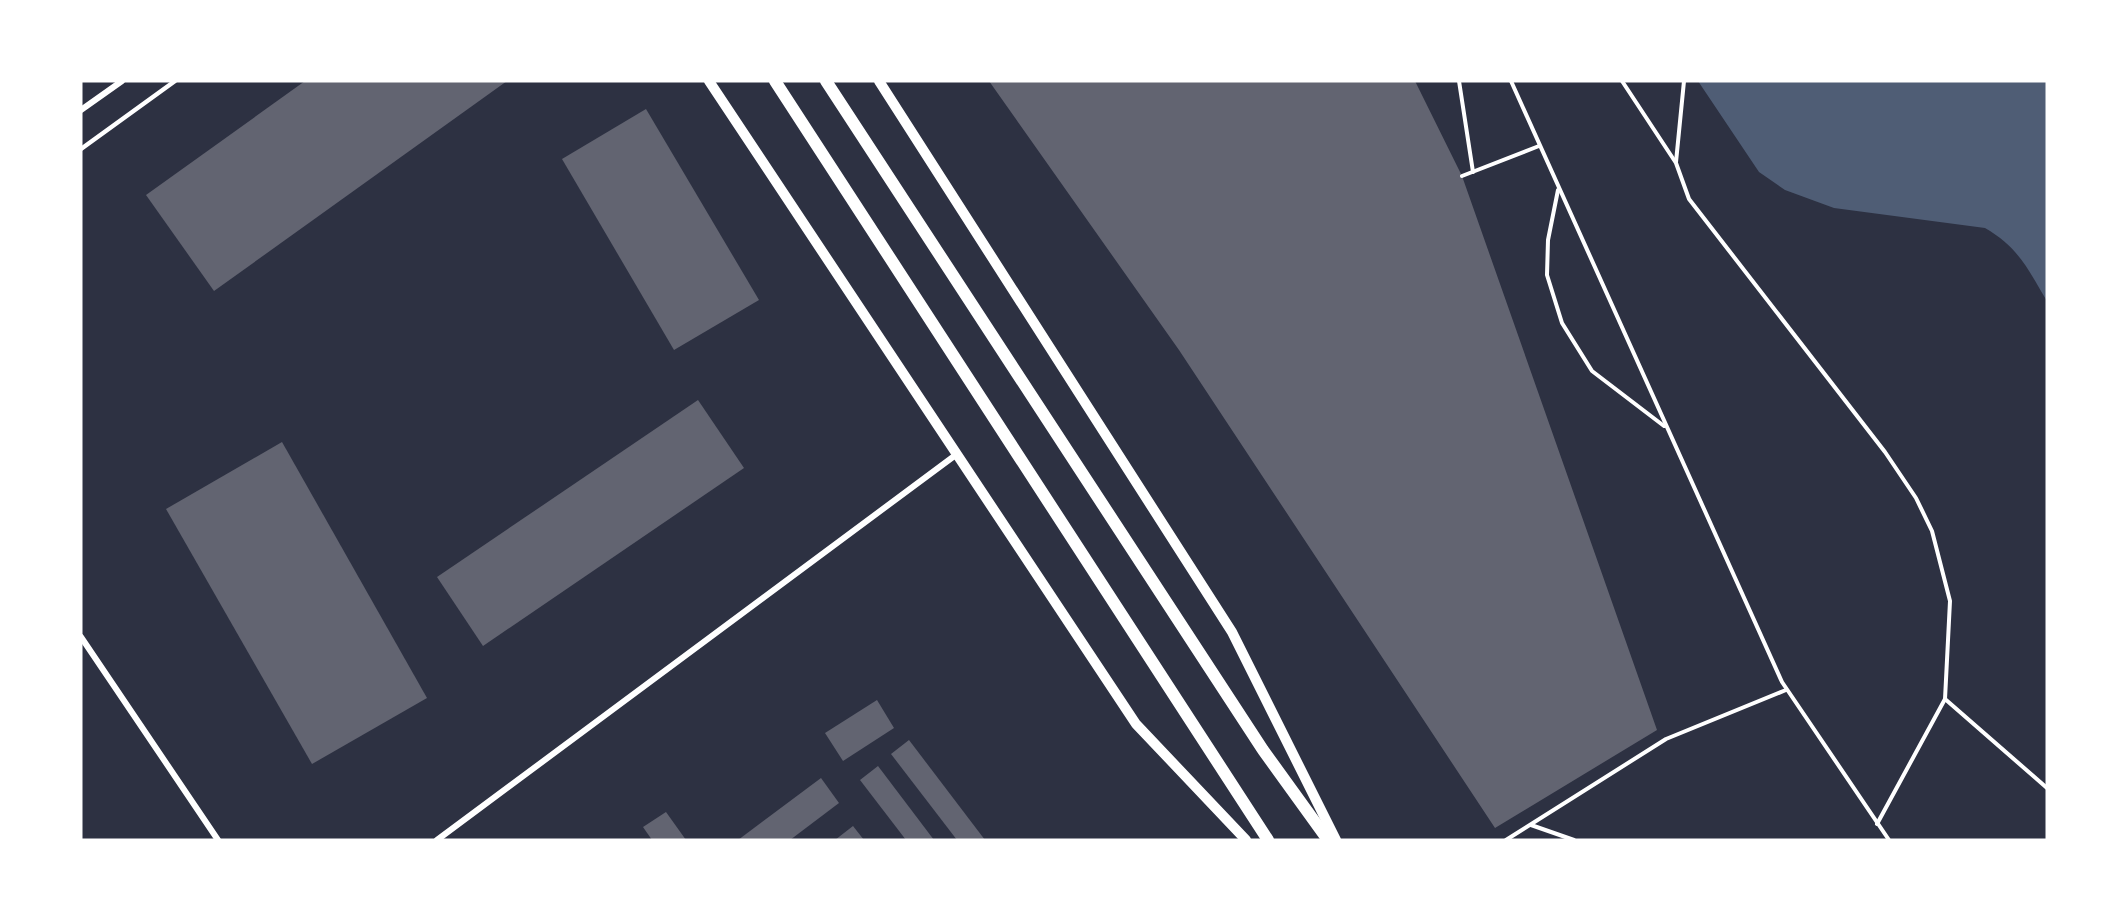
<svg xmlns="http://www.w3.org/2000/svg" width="2128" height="921" viewBox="0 0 2128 921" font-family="Jost,sans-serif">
<rect width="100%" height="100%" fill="#2d3142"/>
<path fill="#4f5d75" d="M1698 81H2047V301C2027 268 2019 248 1985 228L1834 208 1785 190 1759 172Z"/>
<g fill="#626471">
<path d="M305 81H507L214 291 146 195Z"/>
<path d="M989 81H1415L1462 176 1657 730 1495 828 1179 350Z"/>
<path d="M646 109 759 300 674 350 562 159Z"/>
<path d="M698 400 744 468 483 646 437 577Z"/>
<path d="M282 442 427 698 312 764 166 509Z"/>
<path d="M877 700 894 728 843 761 825 733Z"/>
<path d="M909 740 985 840H957L891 754Z"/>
<path d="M878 766 934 840H906L860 780Z"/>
<path d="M821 778 839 803 790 840H738Z"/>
<path d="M666 812 686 840H652L643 827Z"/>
<path d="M853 826 864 840H835Z"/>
</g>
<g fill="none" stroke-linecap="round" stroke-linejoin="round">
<g stroke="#fff" stroke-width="4">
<path d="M1459 81 1473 172"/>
<path d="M1511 81 1782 682 1889 840"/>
<path d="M1622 81 1676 163 1689 199 1885 452 1916 498 1932 531 1950 601 1945 699 1877 824"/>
<path d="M1676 162 1684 81"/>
<path d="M1462 176 1539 146"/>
<path d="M1558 190 1548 240 1547 275 1562 323 1592 371 1664 426"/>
<path d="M1945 699 2047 788"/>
<path d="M1531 825 1574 840"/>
<path d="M1506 840 1666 739 1786 690"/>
</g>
<path stroke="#fff" stroke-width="4.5" d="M81 149 175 81"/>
<g stroke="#fff" stroke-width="6">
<path d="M81 110 122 81"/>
<path d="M81 637 218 840"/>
<path d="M437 840 957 454"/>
</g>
<g stroke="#fff" stroke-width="10">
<path d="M709 81 1136 724 1246 840"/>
<path d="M879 81 1232 632 1336 840"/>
</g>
<g stroke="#fff" stroke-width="12">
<path d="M775 81 1268 840"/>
<path d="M826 81 1263 750 1328 840"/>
</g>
</g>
<rect width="2128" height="921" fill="none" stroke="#ffffff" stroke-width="165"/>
</svg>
